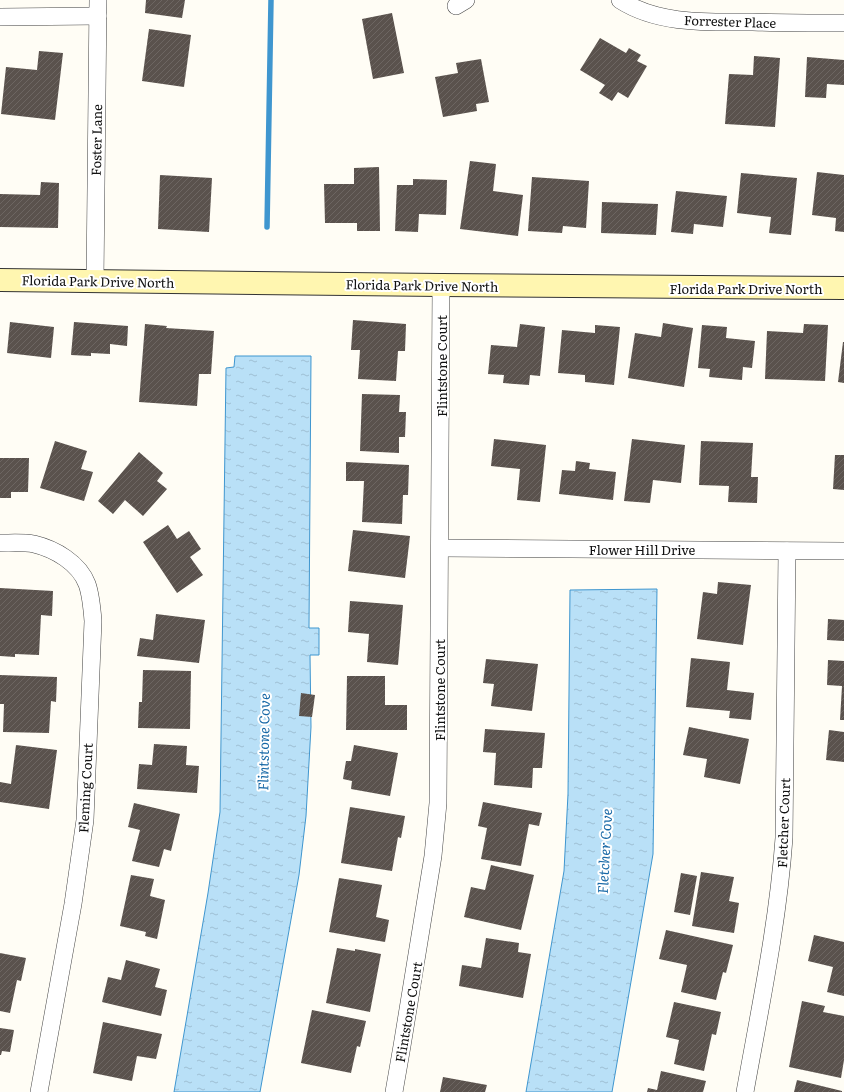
<svg xmlns="http://www.w3.org/2000/svg" width="844" height="1092" viewBox="0 0 844 1092" font-family="Literata,serif">
<defs>
<pattern id="water-ripples" width="26" height="14" patternUnits="userSpaceOnUse"><rect width="26" height="14" fill="#b9e0f7"/><path d="M2 4q2-2 4 0t4 0M15 11q2-2 4 0t4 0" fill="none" stroke="#9ebfd3"/></pattern>
<pattern id="building-hatch" width="6" height="6" patternUnits="userSpaceOnUse"><rect width="6" height="6" fill="#5a524d"/><path d="M-1 1l2-2M0 6l6-6M5 7l2-2" fill="none" stroke="#6d6662"/></pattern>
</defs>
<rect width="100%" height="100%" fill="#fffdf5"/>
<g fill="url(#water-ripples)" stroke="#3f96cf">
<path d="M235 356H311L309 628H319V655H310L311 727 306 816 299 875 260 1092H174L208 893 220 812 226 368 234 367Z"/>
<path d="M657 589 653 854 612 1092H526L564 871 568 794 570 590Z"/>
</g>
<g fill="none" stroke-linecap="round" stroke-linejoin="round">
<path stroke="#3f96cf" stroke-width="5.5" d="M267 227 271 0"/>
</g>
<g fill="url(#building-hatch)">
<path d="M146 0H185L182 18 145 13Z"/>
<path d="M392 13 404 73 373 79 362 19Z"/>
<path d="M149 29 191 35 184 87 142 81Z"/>
<path d="M600 38 626 53 629 48 641 55 637 61 647 66 628 98 618 92 612 101 599 93 605 85 580 70Z"/>
<path d="M39 51 63 53 55 120 1 114 6 67 37 70Z"/>
<path d="M754 56 780 58 775 127 725 124 729 74 753 75Z"/>
<path d="M807 57 844 60V85L827 84 826 98 805 97Z"/>
<path d="M481 59 489 102 476 104 477 111 443 117 435 77 458 73 456 63Z"/>
<path d="M470 161 496 164 493 191 523 195 518 236 460 229Z"/>
<path d="M379 167 380 231H357V223H325L324 184H354V168Z"/>
<path d="M817 172 844 175V232L835 231 836 218 812 215Z"/>
<path d="M741 173 797 178 791 235 769 233 771 217 737 213Z"/>
<path d="M160 175 212 178 209 232 158 229Z"/>
<path d="M532 177 589 181 586 228 563 226 562 233 528 231Z"/>
<path d="M413 179 447 180 446 215 419 214 418 232 395 231 397 185H413Z"/>
<path d="M41 182 59 183 58 228 0 227V194L40 195Z"/>
<path d="M676 191 727 196 723 227 694 224 693 234 671 232Z"/>
<path d="M602 202 658 204 656 235 601 233Z"/>
<path d="M353 320 406 324 405 351H398L396 381 358 379 360 350H351Z"/>
<path d="M10 322 54 327 51 358 7 353Z"/>
<path d="M74 322 128 326 127 346 110 344V354L91 353V356L71 355Z"/>
<path d="M663 323 693 328 684 387 628 378 635 333 661 337Z"/>
<path d="M145 324 167 326 166 328 214 331 211 374H199L197 406 139 402Z"/>
<path d="M520 324 545 327 540 376 530 375 529 385 503 383 504 375 488 374 491 345 517 347Z"/>
<path d="M804 324 828 325 825 381 765 379 767 331 803 333Z"/>
<path d="M595 325 620 327 614 385 585 382V375L558 373 562 330 595 333Z"/>
<path d="M702 325 727 327 726 338 755 341 752 368 743 367 742 380 709 377 710 369 698 368Z"/>
<path d="M843 342H844V383L838 382Z"/>
<path d="M362 394 400 395 399 412H406L405 437H399V453L360 451Z"/>
<path d="M494 439 546 445 540 502 517 500 520 469 491 466Z"/>
<path d="M632 439 685 445 681 483 653 480 650 503 624 501Z"/>
<path d="M55 441 87 451 81 469 93 472 84 501 40 488Z"/>
<path d="M701 441 753 443 751 477H758L757 503 728 502 729 486 699 485Z"/>
<path d="M139 452 163 473 157 481 167 489 143 516 125 500 113 514 98 501Z"/>
<path d="M835 455H844V490L833 489Z"/>
<path d="M0 458H29L28 492H11V498H0Z"/>
<path d="M576 461 590 463 589 469 616 472 613 500 559 494 562 470 575 471Z"/>
<path d="M346 462 409 465 408 495H403L402 524 362 522 364 481H346Z"/>
<path d="M168 525 177 539 189 531 201 549 190 557 203 575 177 593 143 542Z"/>
<path d="M353 530 410 536 405 578 348 571Z"/>
<path d="M718 582 751 585 743 645 697 639 703 592 717 594Z"/>
<path d="M0 588 53 591 52 616 41 615 39 655 15 654V657L0 656Z"/>
<path d="M350 601 403 605 398 665 367 662 369 634 348 632Z"/>
<path d="M156 614 205 620 199 663 137 656 140 638 153 640Z"/>
<path d="M828 619 844 620V641L827 640Z"/>
<path d="M691 658 730 662 727 690 754 693 751 720 729 718 730 711 686 707Z"/>
<path d="M486 659 538 664 532 711 491 706 494 684 483 683Z"/>
<path d="M828 660 844 661V720H840L842 686 827 685Z"/>
<path d="M143 670 191 671 190 729 138 728 139 702H142Z"/>
<path d="M0 675 57 677 56 702 51 701 49 733 3 732 4 704H0Z"/>
<path d="M347 676H385V705H407V730H346Z"/>
<path d="M301 693 315 695 312 717 299 716Z"/>
<path d="M689 727 749 739 740 784 704 777 707 759 683 755Z"/>
<path d="M485 729 545 733 542 768H533L532 788 494 785 496 753 483 752Z"/>
<path d="M829 730 844 732V762L826 760Z"/>
<path d="M154 744 187 746 186 765 199 766 197 793 137 789 139 764 152 765Z"/>
<path d="M16 745 57 750 49 809 0 802V782L11 784Z"/>
<path d="M354 745 398 753 390 796 351 789 352 781 343 779 346 761H351Z"/>
<path d="M483 802 542 813 539 826 529 824 521 866 481 859 487 828 478 826Z"/>
<path d="M134 803 180 814 171 851 164 849 159 867 132 861 140 830 128 827Z"/>
<path d="M350 807 405 816 401 838 398 837 392 871 341 863Z"/>
<path d="M491 865 534 875 521 930 464 917 471 887 485 890Z"/>
<path d="M701 872 734 877 729 901 739 903 734 933 692 926Z"/>
<path d="M681 873 697 876 690 915 674 912Z"/>
<path d="M131 875 154 879 150 896 165 900 157 939 145 936 146 932 120 926Z"/>
<path d="M339 878 382 885 376 917 389 920 385 942 329 932Z"/>
<path d="M666 930 733 945 726 973 723 972 716 1000 681 992 687 965 659 959Z"/>
<path d="M814 935 844 942V996L827 992 833 967 808 961Z"/>
<path d="M486 938 519 943 518 952 531 954 523 998 459 986 462 965 481 968Z"/>
<path d="M337 948 355 951V949L381 954 370 1012 326 1003Z"/>
<path d="M0 953 26 958 21 981 17 980 10 1013 0 1011Z"/>
<path d="M126 960 160 969 155 987 167 990 161 1016 102 1002 108 977 121 980Z"/>
<path d="M802 1001 825 1006 823 1012 844 1016V1060L841 1078 789 1067Z"/>
<path d="M674 1002 721 1012 716 1035 712 1034 704 1071 674 1064 679 1040 666 1037Z"/>
<path d="M312 1010 366 1021 360 1047 357 1046 351 1073 301 1063Z"/>
<path d="M103 1022 162 1034 156 1059 137 1056 132 1081 93 1073Z"/>
<path d="M0 1028 14 1030 10 1052 2 1051 1 1055H0Z"/>
<path d="M661 1071 706 1081 703 1092H647L648 1088 657 1090Z"/>
<path d="M443 1077 487 1085 485 1092H440Z"/>
<path d="M797 1080 842 1091V1092H794Z"/>
</g>
<g fill="none" stroke-linecap="round" stroke-linejoin="round">
<defs>
<g id="street">
<path d="M620 0C659 25 708 22 753 22 783 23 814 23 844 23"/>
<path d="M456 6 466 0"/>
<path d="M0 17 98 16"/>
<path d="M95 281 98 0"/>
<path d="M0 543C11 543 23 542 34 544 55 549 79 563 87 584 91 595 92 608 93 621L85 820 73 904 39 1092"/>
<path d="M440 548 844 551"/>
<path d="M394 1092 402 1046 433 856 438 803 441 285"/>
<path d="M745 1092C760 1008 778 923 784 838L787 551"/>
</g>
<path id="secondary" d="M0 280 441 285 844 288"/>
</defs>
<use href="#street" stroke="#444" stroke-width="18"/>
<use href="#secondary" stroke="#333" stroke-width="24"/>
<use href="#street" stroke="#fff" stroke-width="17"/>
<use href="#secondary" stroke="#fff6b0" stroke-width="22"/>
</g>
<g text-anchor="middle" dominant-baseline="central" stroke-width="4" stroke-linejoin="round" paint-order="stroke">
<g font-size="13" fill="#111" stroke="#fff">
<text transform="translate(730 21) rotate(2)">Forrester Place</text>
<text transform="translate(96 140) rotate(-89)">Foster Lane</text>
<text transform="translate(98 281) rotate(1)">Florida Park Drive North</text>
<text transform="translate(422 285) rotate(1)">Florida Park Drive North</text>
<text x="746" y="288">Florida Park Drive North</text>
<text transform="translate(441 366) rotate(-90)">Flintstone Court</text>
<text x="642" y="549">Flower Hill Drive</text>
<text transform="translate(439 690) rotate(-90)">Flintstone Court</text>
<text transform="translate(85 788) rotate(-87)">Fleming Court</text>
<text transform="translate(783 823) rotate(-88)">Fletcher Court</text>
<text transform="translate(408 1012) rotate(-80)">Flintstone Court</text>
</g>
<g font-size="14" font-style="italic" fill="#1768a6" stroke="#fff">
<text transform="translate(263 742) rotate(-89)">Flintstone Cove</text>
<text transform="translate(604 851) rotate(-87)">Fletcher Cove</text>
</g>
</g>
</svg>
